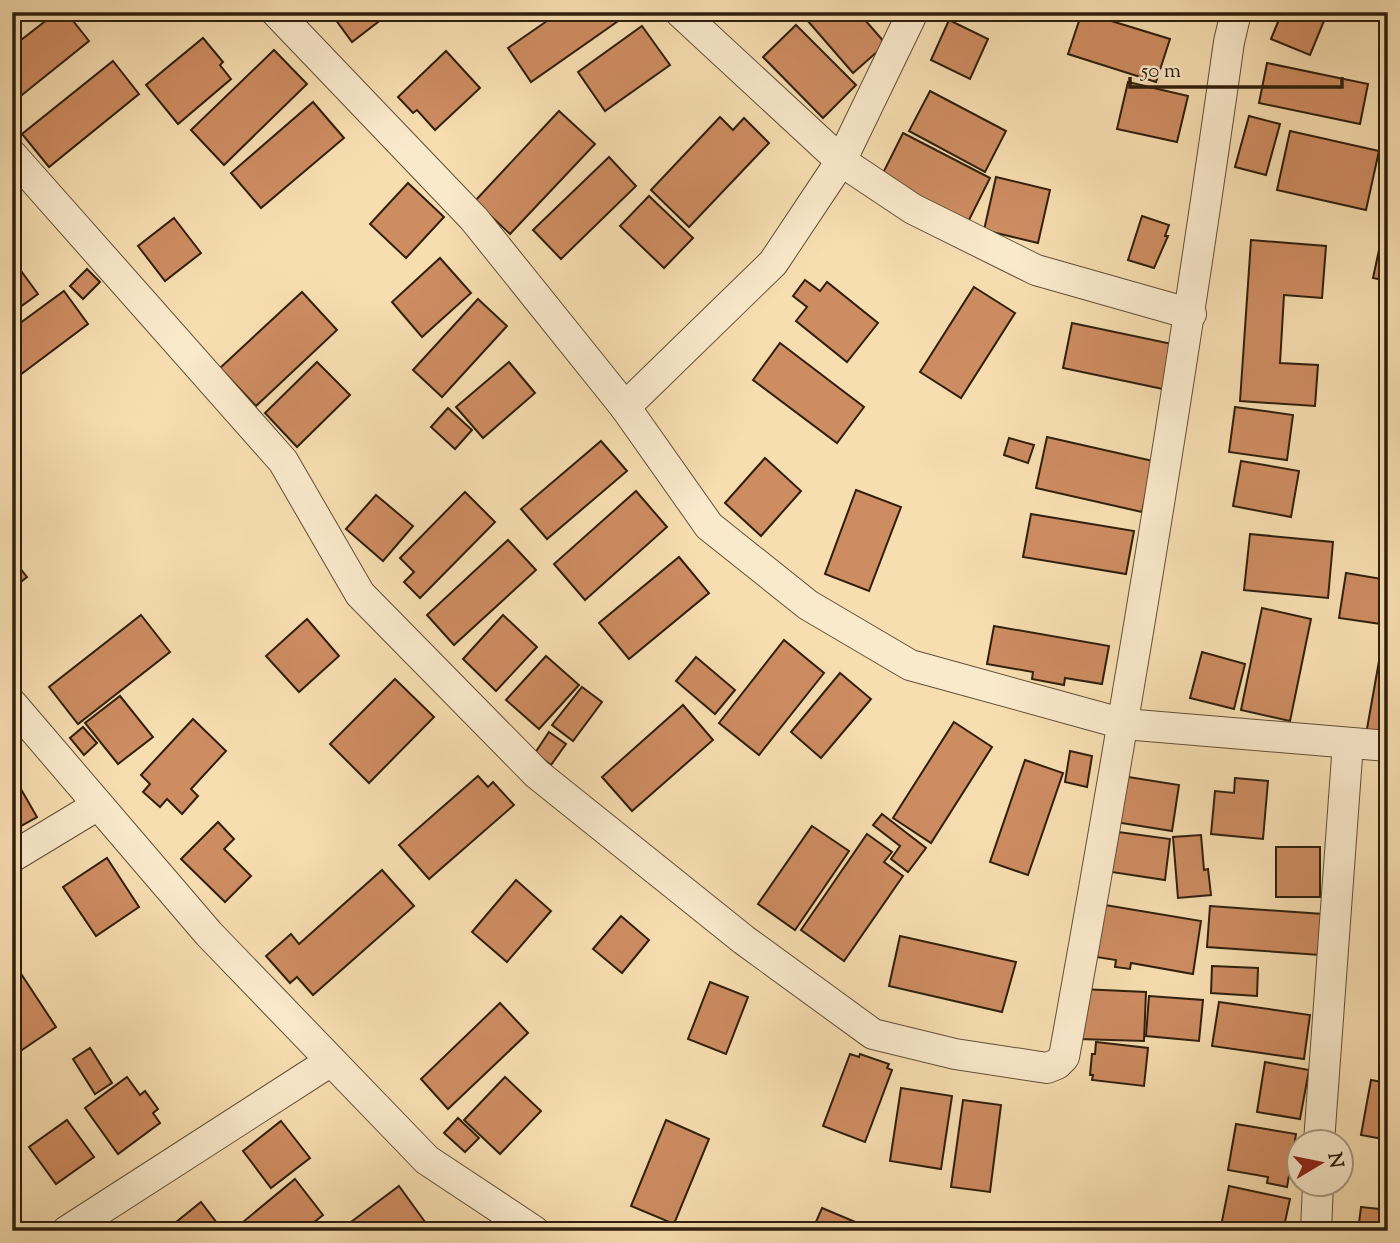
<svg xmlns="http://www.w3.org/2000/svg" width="1400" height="1243" viewBox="0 0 1400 1243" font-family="'Sorts Mill Goudy',serif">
<rect width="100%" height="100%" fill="#f7deb1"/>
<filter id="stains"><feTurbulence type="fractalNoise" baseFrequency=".00286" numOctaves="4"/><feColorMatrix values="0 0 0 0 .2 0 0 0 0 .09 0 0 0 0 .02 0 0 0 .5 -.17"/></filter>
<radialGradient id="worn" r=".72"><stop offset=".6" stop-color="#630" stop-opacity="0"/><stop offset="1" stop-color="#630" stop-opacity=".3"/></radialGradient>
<g fill="#ce8c61" stroke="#2f1f0d" stroke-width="2">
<path d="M57 12H66L89 41 12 103V47Z"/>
<path d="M330 12H391L352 42Z"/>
<path d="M487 12H502L491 19Z"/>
<path d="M560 12H631L531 82 508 48Z"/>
<path d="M800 12H858L886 44 853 73Z"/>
<path d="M1082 12 1170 39 1156 82 1068 54Z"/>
<path d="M1282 12H1317L1326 16 1310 55 1271 39Z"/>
<path d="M949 20 988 39 970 79 931 60Z"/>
<path d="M796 25 856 85 823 118 763 57Z"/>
<path d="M642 26 670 65 605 111 578 72Z"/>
<path d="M203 38 223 62 220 65 231 79 178 124 146 85Z"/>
<path d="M274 50 307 84 224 165 191 130Z"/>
<path d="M446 51 480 88 435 130 417 110 413 113 398 97Z"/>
<path d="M113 61 139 94 49 167 22 134Z"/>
<path d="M1267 63 1368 84 1360 124 1259 103Z"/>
<path d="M1128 82 1188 96 1177 142 1117 129Z"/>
<path d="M930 91 1006 131 985 172 909 131Z"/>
<path d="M313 102 344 138 261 208 231 173Z"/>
<path d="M559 111 595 144 510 234 475 201Z"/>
<path d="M1249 116 1280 124 1266 175 1235 167Z"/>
<path d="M720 117 733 130 744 118 769 143 689 227 651 190Z"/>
<path d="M1290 131 1379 151 1366 210 1277 190Z"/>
<path d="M903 133 990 178 967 224 880 179Z"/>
<path d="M609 157 636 186 561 259 533 230Z"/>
<path d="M996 177 1050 190 1038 243 984 230Z"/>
<path d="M408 183 444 217 406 258 370 224Z"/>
<path d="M649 196 693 238 664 268 620 226Z"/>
<path d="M1142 216 1169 225 1165 236H1168L1154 268 1128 260Z"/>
<path d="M174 218 201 253 165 281 138 246Z"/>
<path d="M1385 222H1388V281L1373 278Z"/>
<path d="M1251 240 1326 246 1322 298 1284 295 1280 363 1318 365 1315 406 1240 401Z"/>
<path d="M440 258 471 293 422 337 392 302Z"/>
<path d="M13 260 38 294 12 313V261Z"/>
<path d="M87 269 100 282 83 299 70 286Z"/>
<path d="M805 280 820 291 827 282 878 323 847 362 796 321 807 307 793 296Z"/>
<path d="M974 287 1015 313 961 398 920 372Z"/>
<path d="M64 291 88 324 12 381V329Z"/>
<path d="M302 292 337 330 256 406 220 368Z"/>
<path d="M478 299 507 326 442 397 413 370Z"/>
<path d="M1072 323 1172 344 1163 389 1063 368Z"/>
<path d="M780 343 864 407 837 443 753 380Z"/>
<path d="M317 362 350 395 297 447 265 413Z"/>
<path d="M509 362 535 393 483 438 456 407Z"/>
<path d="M1235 407 1293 415 1287 460 1229 452Z"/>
<path d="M448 408 472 430 455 449 431 427Z"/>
<path d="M1388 428V458L1382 457Z"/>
<path d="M1047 437 1153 461 1142 512 1036 488Z"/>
<path d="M1009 438 1034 445 1028 463 1004 455Z"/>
<path d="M601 441 627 471 547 539 521 509Z"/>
<path d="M765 458 801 491 761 536 725 503Z"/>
<path d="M1241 461 1299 471 1291 517 1233 506Z"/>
<path d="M856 490 901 507 869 591 825 574Z"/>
<path d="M636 491 667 527 585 600 554 564Z"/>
<path d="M465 492 495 522 420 598 404 582 414 572 400 558Z"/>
<path d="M376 495 413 526 383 561 346 529Z"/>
<path d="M1031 514 1134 531 1126 574 1023 557Z"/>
<path d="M1250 534 1333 542 1328 598 1244 590Z"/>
<path d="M508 540 536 570 454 645 427 615Z"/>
<path d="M679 557 709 593 629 659 599 623Z"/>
<path d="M12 558 27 577 12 589Z"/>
<path d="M1346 573 1388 580V625L1339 618Z"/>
<path d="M1262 608 1311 619 1290 721 1241 710Z"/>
<path d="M141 615 170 652 78 724 49 687Z"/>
<path d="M503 615 537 647 496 691 463 659Z"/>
<path d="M307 619 339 656 299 692 266 656Z"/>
<path d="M994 626 1109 646 1102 684 1065 678 1064 685 1032 679 1033 672 987 664Z"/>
<path d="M1384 633H1388V727L1383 743 1365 740Z"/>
<path d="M784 640 824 673 759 755 719 723Z"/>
<path d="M1202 652 1245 664 1234 709 1190 698Z"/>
<path d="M546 656 579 685 539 729 506 700Z"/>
<path d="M696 657 735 690 715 714 676 681Z"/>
<path d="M840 673 871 699 821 758 791 732Z"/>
<path d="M395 679 434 717 369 783 330 744Z"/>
<path d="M582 687 602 702 573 741 552 725Z"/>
<path d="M120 696 153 737 118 764 85 723Z"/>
<path d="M683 705 713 740 632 811 602 777Z"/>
<path d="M193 719 226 751 191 789 198 796 182 814 167 799 160 807 143 792 150 784 141 775Z"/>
<path d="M954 722 992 747 931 843 893 818Z"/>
<path d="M83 727 97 743 84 755 70 738Z"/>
<path d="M549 732 566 744 551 765 535 753Z"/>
<path d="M1070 751 1092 756 1087 787 1065 782Z"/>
<path d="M1025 760 1063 773 1028 875 990 862Z"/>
<path d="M478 776 488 787 493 782 514 805 429 879 399 845Z"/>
<path d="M1122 776 1179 785 1172 831 1115 822Z"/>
<path d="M14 777 37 817 12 831V778Z"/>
<path d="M1235 778 1268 781 1263 839 1211 834 1215 791 1234 793Z"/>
<path d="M882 814 926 848 908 872 891 859 900 846 873 825Z"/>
<path d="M218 822 234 839 224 849 251 876 225 902 181 859Z"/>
<path d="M812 826 849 851 795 930 758 904Z"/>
<path d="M1111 831 1170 839 1165 880 1105 871Z"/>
<path d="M867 834 892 852 884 862 903 876 844 961 801 930Z"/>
<path d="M1201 835 1204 870 1208 869 1211 895 1178 898 1173 837Z"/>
<rect x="1276" y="847" width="44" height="50"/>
<path d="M107 858 139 907 96 936 63 887Z"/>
<path d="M382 870 414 906 313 995 297 977 290 983 266 956 291 934 299 944Z"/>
<path d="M516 880 551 911 507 962 472 932Z"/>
<path d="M1383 884H1388V935H1384Z"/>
<path d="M1099 904 1201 921 1193 974 1131 963 1130 969 1115 967 1116 960 1090 956Z"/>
<path d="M1210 906 1323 914 1320 955 1207 947Z"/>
<path d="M621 916 649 940 622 973 593 949Z"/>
<path d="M900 936 1016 962 1002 1012 889 986Z"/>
<path d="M12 960 56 1027 16 1054 12 1049Z"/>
<path d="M1212 966 1258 968 1257 996 1211 993Z"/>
<path d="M710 982 748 997 726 1054 688 1039Z"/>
<path d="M1081 989 1146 992 1144 1041 1078 1039Z"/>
<path d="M1149 996 1203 1000 1199 1041 1146 1036Z"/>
<path d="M1219 1002 1310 1015 1304 1059 1212 1046Z"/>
<path d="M500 1003 528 1033 448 1109 421 1079Z"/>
<path d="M1096 1042 1148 1048 1144 1086 1092 1080 1093 1075H1090L1092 1054H1095Z"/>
<path d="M90 1048 112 1083 95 1094 73 1059Z"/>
<path d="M850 1054 859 1057 860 1054 889 1064 887 1068 892 1070 865 1142 823 1126Z"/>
<path d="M1265 1062 1309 1070 1300 1119 1257 1112Z"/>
<path d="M127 1077 140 1095 145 1091 158 1109 153 1113 160 1123 118 1154 85 1108Z"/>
<path d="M505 1077 541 1111 500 1154 464 1120Z"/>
<path d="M1371 1080 1388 1083V1140L1361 1135Z"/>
<path d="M901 1088 952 1096 941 1169 890 1161Z"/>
<path d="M963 1100 1001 1105 990 1192 951 1187Z"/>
<path d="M458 1118 479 1138 465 1152 444 1133Z"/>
<path d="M67 1120 94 1157 56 1184 29 1147Z"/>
<path d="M666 1120 709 1139 674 1224 631 1206Z"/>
<path d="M281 1121 310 1158 271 1188 243 1151Z"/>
<path d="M1236 1124 1296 1134 1287 1187 1267 1183 1268 1177 1228 1170Z"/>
<path d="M295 1179 323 1215 303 1231H251L243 1222Z"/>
<path d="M399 1186 428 1226 422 1231H339Z"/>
<path d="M1229 1186 1290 1199 1283 1231H1220Z"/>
<path d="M201 1202 223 1231H165Z"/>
<path d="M1361 1207 1388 1210V1231H1358Z"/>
<path d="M822 1208 865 1226 863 1231H812Z"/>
</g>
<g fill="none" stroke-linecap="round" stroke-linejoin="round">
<defs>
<g id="minor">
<path d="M276 12 474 219 625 407 709 526 808 605 910 665 1124 724 1388 746"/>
<path d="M680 12 841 161 913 209 1036 270 1191 314"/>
<path d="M12 155 283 461 360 594 537 774 744 940 873 1034 955 1054 1047 1068 1057 1064 1064 1057C1125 720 1181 382 1229 42L1236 12"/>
<path d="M625 407 773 263 841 161 913 12"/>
<path d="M12 704 209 934 427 1160 534 1231"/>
<path d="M12 857 98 805"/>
<path d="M1319 1142 1348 743"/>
<path d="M67 1231 331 1061"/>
<path d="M1316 1231 1318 1184"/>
</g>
</defs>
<use href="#minor" stroke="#614f36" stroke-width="32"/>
<use href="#minor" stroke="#faeacc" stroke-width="30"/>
</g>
<rect width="1400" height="1243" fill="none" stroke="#f7deb1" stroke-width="42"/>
<rect x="14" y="14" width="1372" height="1215" fill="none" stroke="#2f1f0d" stroke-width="3.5"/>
<rect x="21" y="21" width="1358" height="1201" fill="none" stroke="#2f1f0d" stroke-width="2"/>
<g transform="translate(1320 1163) rotate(80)"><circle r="33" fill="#faeacc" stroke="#a99980" stroke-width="2"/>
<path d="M0-5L12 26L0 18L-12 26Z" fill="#8f2418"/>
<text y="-10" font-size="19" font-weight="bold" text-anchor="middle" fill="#2f1f0d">N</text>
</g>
<path d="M1130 77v10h212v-10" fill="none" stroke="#2f1f0d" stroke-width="3.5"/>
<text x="1141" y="77" font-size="21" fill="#2f1f0d" stroke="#faeacc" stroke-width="5" paint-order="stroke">50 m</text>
<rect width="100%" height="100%" filter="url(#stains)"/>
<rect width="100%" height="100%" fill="url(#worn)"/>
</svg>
